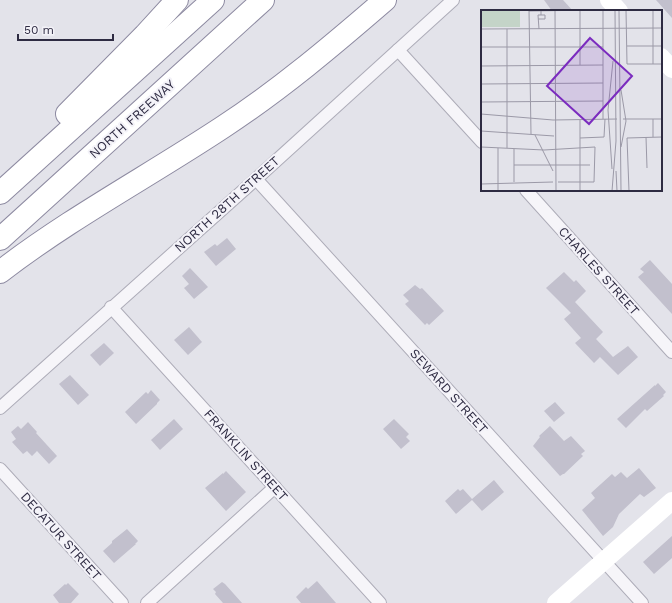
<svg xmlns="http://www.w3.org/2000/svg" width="672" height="603" viewBox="0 0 672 603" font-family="'Work Sans',sans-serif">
<rect width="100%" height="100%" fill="#e3e3ea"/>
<g fill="#c2c0cd">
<path d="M544 0H563L573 11H552Z"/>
<path d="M656 0H672V18Z"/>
<path d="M227 238 236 249 216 266 204 252 215 244 217 246Z"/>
<path d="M650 260 672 284V314L638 277 644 272 640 269Z"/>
<path d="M190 268 208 287 194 299 184 288 189 284 182 276Z"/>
<path d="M564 272 574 282 576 280 586 291 575 302 603 332 596 339 613 357 628 346 638 357 618 375 600 357 594 363 575 343 581 338 564 319 571 313 546 288Z"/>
<path d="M415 285 420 289 422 288 444 311 429 325 427 323 425 325 405 304 409 301 403 295Z"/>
<path d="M189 327 202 342 188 355 174 340Z"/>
<path d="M104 343 114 353 100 366 90 355Z"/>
<path d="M70 375 89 395 78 405 59 384Z"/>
<path d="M658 383 666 392 663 395 664 396 647 411 645 409 626 428 617 419 655 385V386Z"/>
<path d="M151 390 160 400 157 403V404L136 424 125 412 146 392 148 394Z"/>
<path d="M555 402 565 413 554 422 544 411Z"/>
<path d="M174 419 183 429 160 450 151 440Z"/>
<path d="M394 419 409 434 406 437 410 441 401 449 383 429Z"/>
<path d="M28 422 37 432 36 433 57 456 49 464 37 451 32 456 27 451 23 454 12 442 16 439 11 432 18 426 21 429Z"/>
<path d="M550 426 564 441 571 436 585 451 581 454 583 456 564 474H563L560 476 533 446 540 437 539 436Z"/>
<path d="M639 468 656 488 644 497 640 494 619 514 613 527 603 536 582 510 595 498 591 493 612 474 615 477 621 472 627 478Z"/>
<path d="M226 471 246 492 226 511 205 488 223 473V474Z"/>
<path d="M494 480 504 492 482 511 472 500 456 514 445 501 458 489 460 491 463 489 472 499Z"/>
<path d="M127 529 138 541 135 544H136L114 563 103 551 112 543V541Z"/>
<path d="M672 536V558L654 574 643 562Z"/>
<path d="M317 581 336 603H301L296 597 306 587 308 589Z"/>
<path d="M222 582 225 584 242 603H223L215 594 216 592 213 589Z"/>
<path d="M68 583 79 594 71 603H59L53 595 65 584 66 585Z"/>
</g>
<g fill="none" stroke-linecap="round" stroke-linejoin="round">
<defs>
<g id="street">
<path d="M398 50 482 142"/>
<path d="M256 179 642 603"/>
<path d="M526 190 672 352"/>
<path d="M111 307 380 603"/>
<path d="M0 408 256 179 453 0"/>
<path d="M0 469 122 603"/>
<path d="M147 603 275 487"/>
</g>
<g id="highway">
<path d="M67 114 145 35 177 0"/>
<path d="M0 193 213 0"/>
<path d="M0 239 263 0"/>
<path d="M0 272C70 218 149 176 223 127 281 89 333 45 385 0"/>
</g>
</defs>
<use href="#street" stroke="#adacb8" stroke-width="14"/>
<use href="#highway" stroke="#8d8aa1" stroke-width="24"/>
<use href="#street" stroke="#f6f5f9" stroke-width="12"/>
<g stroke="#fff" stroke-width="18">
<path d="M609 0 619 11"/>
<path d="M661 57 672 69"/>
<path d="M556 603 672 501"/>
</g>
<use href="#highway" stroke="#fff" stroke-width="22"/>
</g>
<g text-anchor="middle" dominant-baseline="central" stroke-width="4" stroke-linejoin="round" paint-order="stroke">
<g font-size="13" fill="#2e2b42" stroke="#f3f2f8">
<text transform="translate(132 119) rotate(-42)">NORTH FREEWAY</text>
<text transform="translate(227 204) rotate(-42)">NORTH 28TH STREET</text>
<text transform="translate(599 271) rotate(48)">CHARLES STREET</text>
<text transform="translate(449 391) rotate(48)">SEWARD STREET</text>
<text transform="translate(246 455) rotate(48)">FRANKLIN STREET</text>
<text transform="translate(61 536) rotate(48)">DECATUR STREET</text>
</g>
</g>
<g transform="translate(481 10)">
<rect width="181" height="181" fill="#e3e3ea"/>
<path d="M1 0H39V17H1Z" fill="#c4d4c8"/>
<path fill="none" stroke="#9b99a7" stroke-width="1" d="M48 0 50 124M74 0 75 181M122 0V109M145 0 146 54H181M172 0V54M48 1 113 0M138 1 140 181M57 9H64V5H60M0 19 181 18M58 19 57 5H60V0M146 36H181M0 37H122M99 55V0M0 56 122 55M0 74 122 73M140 80 145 111 140 137M0 92 122 91M0 104 72 110 136 109M142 109H181M172 109V127M0 121 73 126M54 125 72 161M165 127 166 158M99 128 123 127 124 109M0 137 63 140 114 137 113 172H77M26 138V19M33 139V172M33 155H109M131 159 127 100 132 51M135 161 136 181M0 174 72 172M17 181V138M99 181V110M131 181 135 131 134 0M148 181 146 128 181 127"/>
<path fill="#7b2cbf" fill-opacity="0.15" stroke="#7b2cbf" stroke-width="2" d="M109 28 151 66 108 114 66 76Z"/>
<rect width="181" height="181" fill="none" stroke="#2e2b42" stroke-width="2"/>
</g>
<path d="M18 34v6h95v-6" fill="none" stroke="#2e2b42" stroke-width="2"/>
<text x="24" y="34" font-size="12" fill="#2e2b42" stroke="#f3f2f8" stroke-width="3" paint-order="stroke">50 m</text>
</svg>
